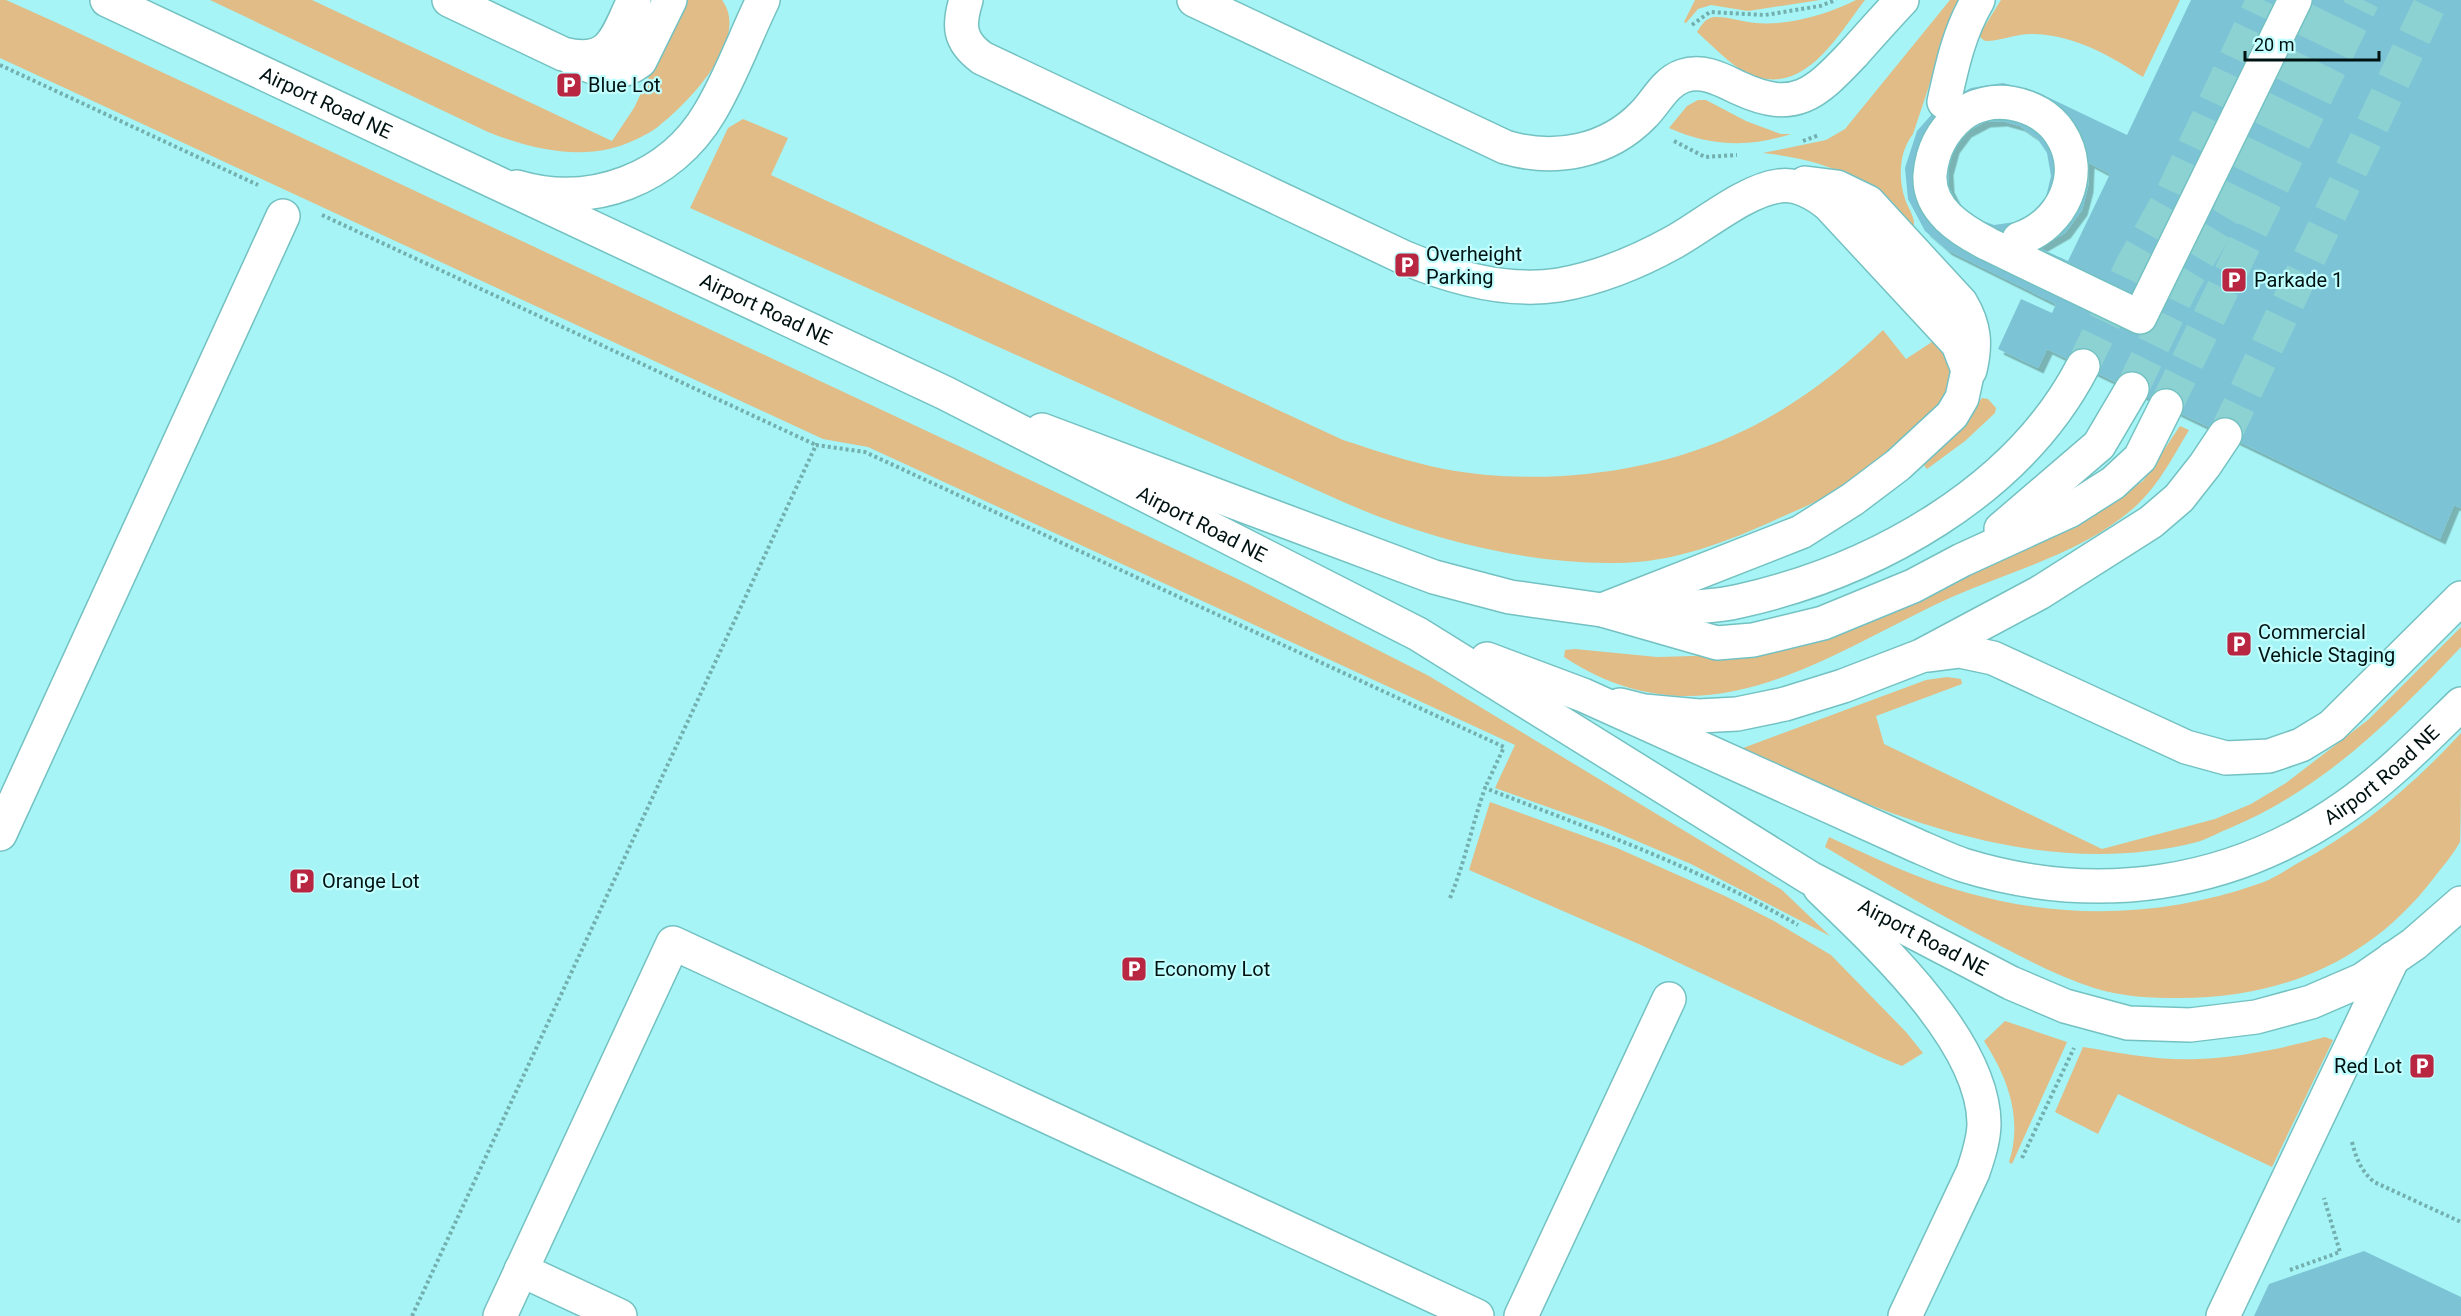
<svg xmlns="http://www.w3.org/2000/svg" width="2461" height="1316" viewBox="0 0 2461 1316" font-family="Roboto,sans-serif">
<defs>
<filter id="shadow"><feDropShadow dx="5.5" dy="5.5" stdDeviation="0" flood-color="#0004"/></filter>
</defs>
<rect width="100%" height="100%" fill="#a6f4f5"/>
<g fill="#e1bc87">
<path d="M0 0H6L55 22 980 456 1246 583 1429 676 1782 890 1830 936 1691 864 1604 827 1495 788 1515 745 868 447 823 439 0 58Z"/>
<path d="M210 0H312L612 141 634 108 685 0H722C751 39 688 103 659 126 646 136 626 145 609 149 568 158 526 147 488 132Z"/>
<path d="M1695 0H1820L1748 11 1711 5 1698 9 1686 23 1684 22Z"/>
<path d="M1856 0H1865C1837 36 1803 100 1747 73 1729 64 1712 45 1697 32 1701 26 1705 18 1714 17 1727 16 1743 22 1756 23 1787 26 1829 14 1856 0Z"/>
<path d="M1950 0H1963L1938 59 1913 134C1899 152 1898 178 1905 199 1908 208 1915 217 1914 226 1865 178 1832 161 1763 153L1826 140 1845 129Z"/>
<path d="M2001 0H2180L2143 77C2109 55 2076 36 2035 34 2017 33 2004 40 1988 41 1983 41 1983 39 1980 37L1981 32Z"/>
<path d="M1698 100H1706L1746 121 1781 134H1791C1749 148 1709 146 1669 128L1687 106Z"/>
<path d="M743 119 788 138 771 175 1343 440C1377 451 1409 462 1444 469 1539 487 1655 474 1743 431 1795 406 1842 370 1883 330L1906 359 1938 338C1942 346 1951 358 1952 366 1955 399 1919 428 1897 445 1879 459 1862 476 1843 487 1825 498 1805 507 1786 515 1730 541 1671 565 1608 563 1516 562 1425 538 1341 501L690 208 728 128Z"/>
<path d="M1982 398 1988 399 1996 408 1995 413 1965 441 1927 469 1923 464 1965 420Z"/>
<path d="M2180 426 2189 430C2174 455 2159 484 2138 504 2087 552 2015 569 1952 597 1824 655 1706 750 1564 657L1565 650 1575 649 1657 657 1730 655 2109 504 2143 481Z"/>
<path d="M2461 627V647C2394 718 2322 790 2230 828 2219 832 2208 839 2197 842 2099 867 2000 850 1906 818 1867 805 1830 788 1793 771 1777 764 1758 758 1743 748L1926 680 1947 677 1961 679 1962 684 1876 716 1884 744 2102 849 2215 819 2251 804 2286 783 2368 720Z"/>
<path d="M2461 733C2461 751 2461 832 2460 842 2453 855 2442 867 2433 879 2370 961 2282 998 2180 998 2151 998 2122 997 2094 988 2059 977 2024 958 1991 941 1934 912 1880 880 1825 847L1829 837C1875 858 1919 880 1968 893 2063 920 2164 917 2258 884 2272 880 2286 870 2298 863 2360 830 2413 785 2461 733Z"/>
<path d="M1490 802 1617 848 1725 896 1774 921 1831 955 1906 1032 1923 1053 1902 1066 1880 1057 1641 945 1469 870Z"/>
<path d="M2005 1021 2067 1042 2012 1164 2009 1162C2023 1119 2008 1078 1984 1041Z"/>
<path d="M2325 1037 2333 1040 2272 1167 2118 1094 2098 1134 2055 1112 2083 1047C2121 1053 2159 1061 2198 1059 2241 1057 2284 1048 2325 1037Z"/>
</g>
<g fill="#7bc3d6" fill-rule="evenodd" filter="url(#shadow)">
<path d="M2191 0H2461V508L2454 505 2440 539 2047 349 2038 368 1998 349 2021 299 2052 313 2056 304 1947 250 1925 231 1908 199 1905 168 1917 131 1941 104 1971 88 2003 83 2039 93 2127 135ZM2002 121 2020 126 2037 138 2047 153 2051 176 2046 197 2032 213 2015 222 1994 225 1972 217 1959 207 1949 187 1948 170 1954 148 1966 132 1985 122ZM2089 163 2110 174 2068 261 2039 248 2065 233 2082 210 2088 187Z"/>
<path d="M2364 1251 2461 1297V1316H2254L2269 1284Z"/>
</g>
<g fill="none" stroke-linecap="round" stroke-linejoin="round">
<g stroke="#8dd2d3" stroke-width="33" stroke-dasharray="33 16" stroke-linecap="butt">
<path d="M2083 366 2132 265 2173 192 2263 0"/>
<path d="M2132 389 2183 284 2240 189 2332 0"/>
<path d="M2166 406 2363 0"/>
<path d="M2225 435 2432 0"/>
</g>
<defs>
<g id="minor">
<path d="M449 0 563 54C612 66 616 37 634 0"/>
<path d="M966 0C958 26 959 41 982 58L1403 257C1450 277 1507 293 1559 285 1599 278 1638 262 1674 242 1703 226 1746 190 1779 186 1797 183 1816 194 1829 205L1958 344 1968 370 1962 398 1952 415 1898 465 1853 499 1801 532 1602 610"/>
<path d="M1194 0 1505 147C1554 162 1608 152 1644 114 1656 102 1665 82 1683 76 1703 69 1722 80 1739 88 1795 114 1815 94 1853 54 1869 36 1885 18 1902 0"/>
<path d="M572 58C597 70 617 79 640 61L670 0"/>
<path d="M1944 102C1952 66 1959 32 1978 0"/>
<path d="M1805 183 1837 187 1868 202 1961 303C1975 326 1976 345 1970 370"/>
<path d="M517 187C591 209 671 179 710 112 731 77 745 37 763 0"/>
<path d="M2019 239C2062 225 2087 174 2060 133 2039 101 1988 92 1960 116 1941 132 1932 151 1930 175 1928 210 1961 230 1988 244L2140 317 2295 0"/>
<path d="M1042 430 1434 577 1510 597 1602 610 1717 643 1753 640 1823 623 1913 586 1962 560 2069 511 2113 483 2140 458 2166 406"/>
<path d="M2001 529 2099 445 2132 389"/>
<path d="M1631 609C1665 607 1707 609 1740 601 1874 571 2018 492 2083 366"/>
<path d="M1929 655 1960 651 1993 658 2186 747 2226 758 2269 756 2301 745 2332 726 2461 598"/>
<path d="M1620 705 1644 711 1699 716 1737 714 1785 704 1843 686 1921 656 2039 593 2151 522 2179 498 2205 465 2225 435"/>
<path d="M0 834 283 216"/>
<path d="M1820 888C1877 943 1983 1040 1984 1123 1984 1140 1978 1157 1973 1172L1905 1316"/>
<path d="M521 1270 620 1316"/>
<path d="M500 1316 673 943 1477 1316"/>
<path d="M1521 1316 1669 999"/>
<path d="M2223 1316 2393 958"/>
</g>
<g id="major">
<path id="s1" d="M107 0 945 393 1418 634 1810 878 2011 983 2065 1006 2128 1023 2190 1025 2256 1017 2311 1002 2362 980 2414 944 2461 903"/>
<path id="s2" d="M1487 659 1583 695 1913 844C1929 851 1946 859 1963 865 2096 906 2231 887 2345 807 2387 778 2424 740 2461 704"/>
</g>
</defs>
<use href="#minor" stroke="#74c1c2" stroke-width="36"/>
<use href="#major" stroke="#74c1c2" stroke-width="36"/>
<g stroke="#73afaf" stroke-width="4" stroke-dasharray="3 3" stroke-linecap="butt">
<path d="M1692 25 1710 12 1765 15 1820 6 1836 0"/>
<path d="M0 65 258 185"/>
<path d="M1674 141 1705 157 1737 155"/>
<path d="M1803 141 1819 135"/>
<path d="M322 215 816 445"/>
<path d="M1450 898C1465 862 1472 825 1485 788 1591 829 1699 868 1798 925"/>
<path d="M2352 1142C2356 1158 2361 1171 2374 1182L2461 1222"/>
<path d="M2022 1158 2074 1048"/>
<path d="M2290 1270 2340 1252 2324 1198"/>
<path d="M412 1316 816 445 865 452 1504 747 1485 788"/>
</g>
<use href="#minor" stroke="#fff" stroke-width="33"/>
<use href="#major" stroke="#fff" stroke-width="33"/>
</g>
<defs>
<symbol id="parking-square" viewBox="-11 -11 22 22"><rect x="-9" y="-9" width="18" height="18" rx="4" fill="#b82642" stroke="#c1ffff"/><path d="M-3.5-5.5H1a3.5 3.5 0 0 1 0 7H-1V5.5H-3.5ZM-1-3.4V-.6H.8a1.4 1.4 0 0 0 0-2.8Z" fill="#fff"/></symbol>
</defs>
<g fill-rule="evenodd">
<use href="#parking-square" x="554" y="70" width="30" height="30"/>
<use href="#parking-square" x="1392" y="250" width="30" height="30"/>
<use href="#parking-square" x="2219" y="265" width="30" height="30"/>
<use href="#parking-square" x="2224" y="629" width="30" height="30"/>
<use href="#parking-square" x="287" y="866" width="30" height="30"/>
<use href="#parking-square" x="1119" y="954" width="30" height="30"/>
<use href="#parking-square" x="2407" y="1051" width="30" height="30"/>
</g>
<g text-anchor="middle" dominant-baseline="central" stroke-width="4.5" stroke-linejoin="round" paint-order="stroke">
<g font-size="20" fill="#001212" stroke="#c1ffff" text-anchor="start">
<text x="588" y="85">Blue Lot</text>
<text x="1426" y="254">Overheight<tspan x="1426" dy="23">Parking</tspan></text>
<text x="2254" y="280">Parkade 1</text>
<text x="2258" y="632">Commercial<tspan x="2258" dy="23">Vehicle Staging</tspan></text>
<text x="322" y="881">Orange Lot</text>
<text x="1154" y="969">Economy Lot</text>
<text x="2402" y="1066" text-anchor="end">Red Lot</text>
</g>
<g font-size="20" fill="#001212" stroke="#c1ffff">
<text stroke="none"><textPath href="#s1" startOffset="242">Airport Road NE</textPath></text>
<text stroke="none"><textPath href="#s1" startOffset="728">Airport Road NE</textPath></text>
<text stroke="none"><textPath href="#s1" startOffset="1214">Airport Road NE</textPath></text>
<text stroke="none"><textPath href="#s2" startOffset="968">Airport Road NE</textPath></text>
<text stroke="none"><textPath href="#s1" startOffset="2046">Airport Road NE</textPath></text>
</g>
</g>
<path d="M2245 51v9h134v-9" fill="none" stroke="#001212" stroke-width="3"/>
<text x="2254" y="51" font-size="18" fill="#001212" stroke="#c1ffff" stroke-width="4.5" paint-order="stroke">20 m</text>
</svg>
